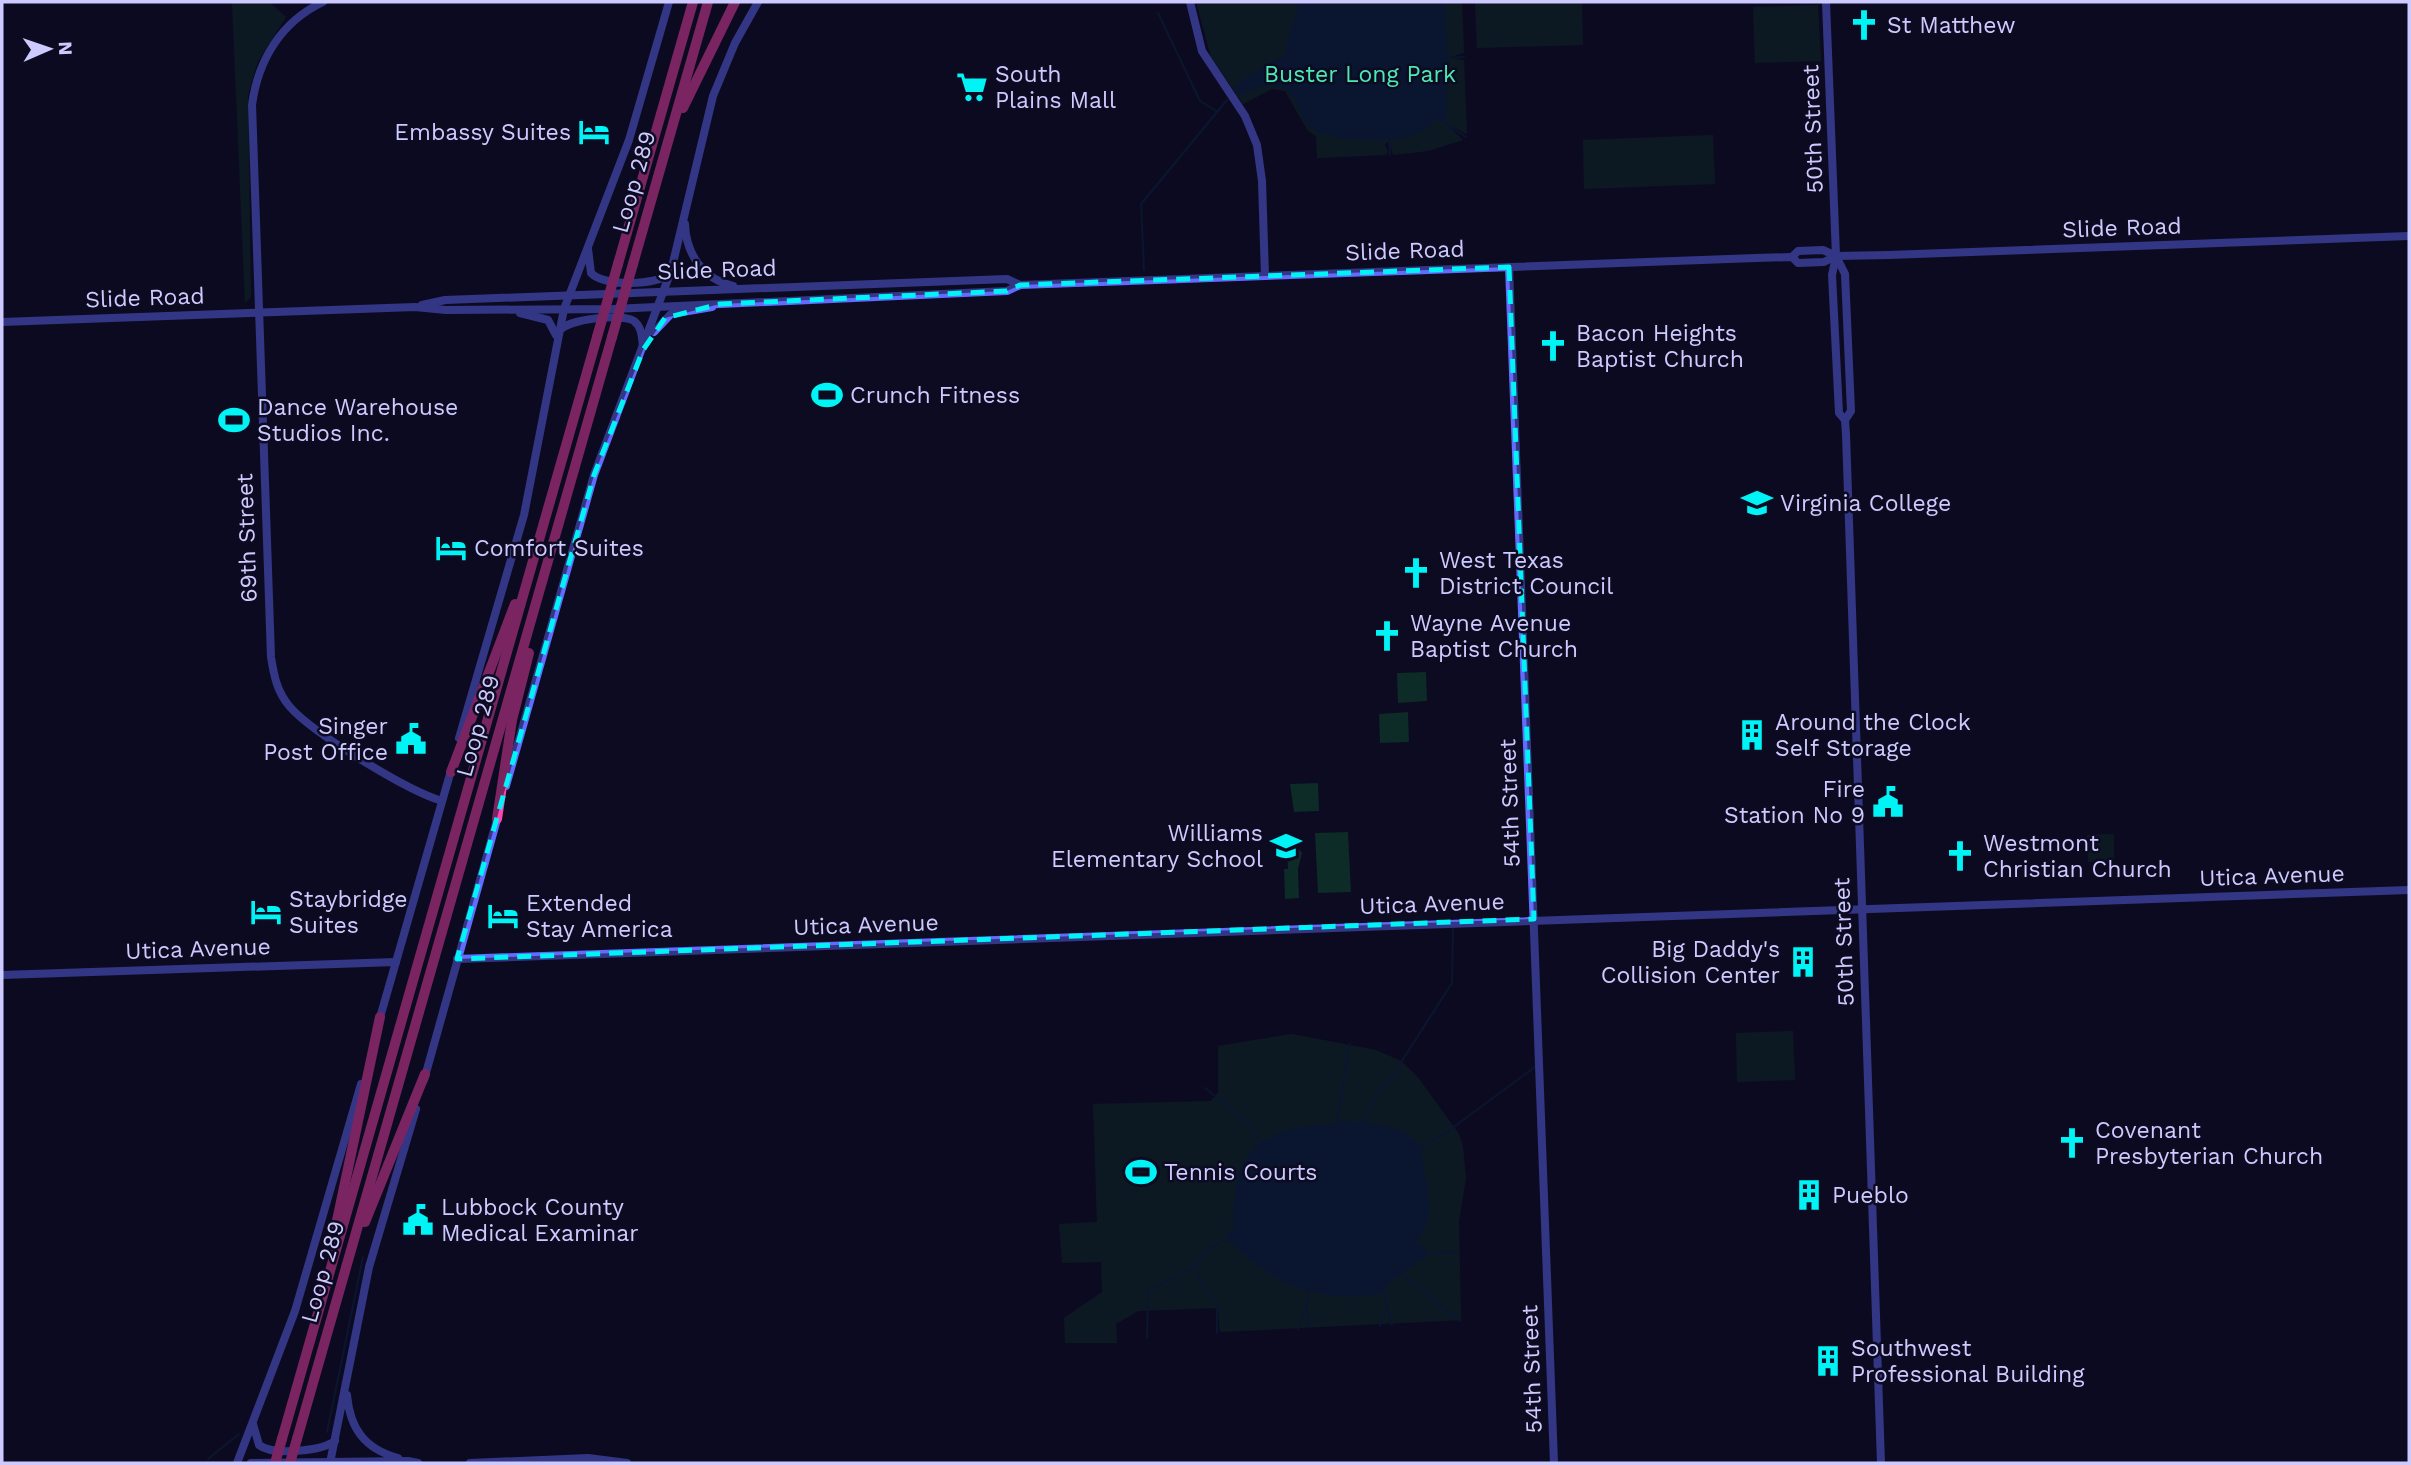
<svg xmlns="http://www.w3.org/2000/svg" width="2411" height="1465" viewBox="0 0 2411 1465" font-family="'Work Sans',sans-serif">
<rect width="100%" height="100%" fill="#0d0b21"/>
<g fill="#0d2b27">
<path d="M232 2H269L286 17 258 61 248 95 251 297 245 303Z"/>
<path d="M1196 2H1462L1464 53 1447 58 1464 60 1467 134 1446 124 1463 140 1428 151 1393 155 1389 141 1385 144 1388 153 1385 155 1317 158 1316 136 1308 131 1285 91 1272 89 1243 104 1211 57Z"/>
<path d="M1475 2H1582L1583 45 1477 48Z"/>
<path d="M1818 5 1821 61 1755 63 1753 7Z"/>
<path d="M1713 135 1715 184 1584 189 1583 140Z"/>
<path d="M1426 672 1427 701 1398 703 1397 673Z"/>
<path d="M1408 712 1409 742 1380 743 1379 714Z"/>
<path d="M1318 783 1319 811 1294 812 1290 784Z"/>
<path d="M1348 832 1351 892 1318 893 1315 833Z"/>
<path d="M2114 834V861L2088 862 2087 835Z"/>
<path d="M1297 847 1302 853 1298 869 1299 898 1285 899 1284 869H1288L1287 849Z"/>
<path d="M1793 1031 1795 1080 1737 1082 1736 1033Z"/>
<path d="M1292 1034 1376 1050 1401 1061 1417 1076 1459 1134 1463 1147 1466 1178 1459 1221 1461 1320 1220 1332 1218 1308 1138 1311 1116 1324 1117 1343H1065L1064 1318 1102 1292 1101 1262 1062 1263 1059 1224 1097 1222 1093 1104 1211 1101 1218 1092V1046Z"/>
</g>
<g fill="#072344">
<path d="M1299 2H1445L1448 61 1446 124 1436 119C1423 147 1337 144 1313 129 1298 120 1298 93 1281 87 1266 82 1252 90 1240 96L1233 88 1252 73 1284 55Z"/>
<path d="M1347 1121C1375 1123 1402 1124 1421 1147 1422 1180 1442 1215 1415 1242L1430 1253 1389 1283 1383 1293C1339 1302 1294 1293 1258 1266 1247 1258 1239 1248 1228 1241L1227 1235 1233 1228C1234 1177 1237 1144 1292 1129 1309 1125 1329 1125 1347 1121Z"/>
</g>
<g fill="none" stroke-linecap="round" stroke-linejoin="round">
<g stroke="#072344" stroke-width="2">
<path d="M1158 13 1200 101 1216 111"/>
<path d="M1447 58 1464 57"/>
<path d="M1446 124 1466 137"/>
<path d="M1389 140 1390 155"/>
<path d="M1144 270 1141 204 1227 100"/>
<path d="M1205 1088 1251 1125 1260 1142"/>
<path d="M1362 1122 1377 1093 1394 1073 1452 983 1453 928"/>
<path d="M1336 1124 1350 1044"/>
<path d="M1421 1147 1444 1134 1535 1067"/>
<path d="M1430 1253 1459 1252"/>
<path d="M1197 1264 1198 1277 1217 1302V1333"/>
<path d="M1402 1274 1460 1321"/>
<path d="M1309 1292 1306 1306 1310 1328"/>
<path d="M1383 1293 1392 1325"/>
<path d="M1380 1326 1386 1308"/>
<path d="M1298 1329 1306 1307"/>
<path d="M1147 1338 1148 1291 1189 1270 1209 1249 1228 1238"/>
<path d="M327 1432 363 1257"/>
<path d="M208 1459 239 1434"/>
</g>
<g stroke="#616cff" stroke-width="8">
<path d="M323 2C281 22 258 60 252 105L271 657C274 676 277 692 290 707 314 734 408 791 442 801"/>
<path d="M1190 2 1202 51 1245 116 1257 145 1262 181 1265 276"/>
<path d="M1826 2 1836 256 1832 275 1839 413 1845 420 1846 434 1881 1463"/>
<path d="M685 224C686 254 703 279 733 286"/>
<path d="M588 249 591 273C604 287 658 286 670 273"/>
<path d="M1836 256 1845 274 1851 411 1845 420"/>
<path d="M1792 257 1798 251 1823 250 1836 256 1889 255 2409 236"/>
<path d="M1509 267 1554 1463"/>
<path d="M422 305 445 300 1007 279 1020 285"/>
<path d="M520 313 548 320 556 335"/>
<path d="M2 322 415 307 446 310 613 309 1007 291 1020 285 1756 258 1792 257 1798 263 1824 262 1836 256"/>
<path d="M560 330C569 319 622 313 634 321 642 327 642 338 643 347"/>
<path d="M654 332 671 314 712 307"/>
<path d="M459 738 524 515 564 309 629 140 669 2"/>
<path d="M506 786 594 475 671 271 713 96 735 43 758 2"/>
<path d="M457 959 2409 890"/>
<path d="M2 975 396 962"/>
<path d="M379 1021 452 767"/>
<path d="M424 1080 498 816"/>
<path d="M347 1395C350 1429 365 1449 398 1458"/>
<path d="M253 1424 259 1445C273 1456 321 1451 335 1441"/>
<path d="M237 1463 295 1311 361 1084"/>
<path d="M251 1463 408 1461 418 1463"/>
<path d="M330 1463 369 1267 416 1109"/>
<path d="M470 1463 588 1458 627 1463"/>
</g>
<g stroke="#ff45b0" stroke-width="10">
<path d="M683 108 735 2"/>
<path d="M618 264 693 2"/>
<path d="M633 264 708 2"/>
<path d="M451 772 515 604"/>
<path d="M497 819 512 720 529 653"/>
<path d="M365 1222 425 1074"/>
<path d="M335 1230 380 1017"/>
<path d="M282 1439 597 337"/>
<path d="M297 1439 612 337"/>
</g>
<g stroke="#ff45b0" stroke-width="10">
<path d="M597 337 618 264"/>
<path d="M612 337 633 264"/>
<path d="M275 1463 282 1439"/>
<path d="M290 1463 297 1439"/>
</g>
</g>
<path d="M0 0H2411V1465H0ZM1509 267 1534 919 457 959 594 475 643 350 665 318 720 304 1007 291 1020 285Z" fill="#0d0b21" fill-opacity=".55" fill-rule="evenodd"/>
<path fill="none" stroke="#00f4f5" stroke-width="5" stroke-dasharray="14 9" stroke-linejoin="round" d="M1509 267 1534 919 457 959 594 475 643 350 665 318 720 304 1007 291 1020 285Z"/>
<defs>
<symbol id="church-bare" viewBox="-9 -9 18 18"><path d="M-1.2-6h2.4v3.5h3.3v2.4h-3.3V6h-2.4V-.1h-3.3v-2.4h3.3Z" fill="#00f4f5" stroke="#0d0b21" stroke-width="2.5" paint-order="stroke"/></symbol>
<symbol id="supermarket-bare" viewBox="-9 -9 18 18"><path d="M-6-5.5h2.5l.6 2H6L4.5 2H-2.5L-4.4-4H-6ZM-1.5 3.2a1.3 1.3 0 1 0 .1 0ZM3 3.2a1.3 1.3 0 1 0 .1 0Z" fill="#00f4f5" stroke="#0d0b21" stroke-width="2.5" paint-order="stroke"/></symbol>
<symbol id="hotel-bare" viewBox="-9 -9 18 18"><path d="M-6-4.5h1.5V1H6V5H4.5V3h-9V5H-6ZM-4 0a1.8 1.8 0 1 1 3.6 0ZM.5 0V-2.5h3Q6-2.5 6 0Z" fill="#00f4f5" stroke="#0d0b21" stroke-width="2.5" paint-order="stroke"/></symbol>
<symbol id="stadium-bare" viewBox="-9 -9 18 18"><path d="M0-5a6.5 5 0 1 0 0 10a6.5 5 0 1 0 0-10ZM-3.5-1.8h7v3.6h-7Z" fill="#00f4f5" stroke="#0d0b21" stroke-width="2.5" paint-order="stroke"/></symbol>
<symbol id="university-bare" viewBox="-9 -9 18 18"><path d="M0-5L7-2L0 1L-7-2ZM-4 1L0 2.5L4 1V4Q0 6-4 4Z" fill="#00f4f5" stroke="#0d0b21" stroke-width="2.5" paint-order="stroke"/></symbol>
<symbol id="building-bare" viewBox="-9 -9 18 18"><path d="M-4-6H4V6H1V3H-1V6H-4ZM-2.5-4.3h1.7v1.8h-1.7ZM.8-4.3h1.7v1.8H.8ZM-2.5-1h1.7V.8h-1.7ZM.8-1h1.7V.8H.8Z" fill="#00f4f5" stroke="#0d0b21" stroke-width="2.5" paint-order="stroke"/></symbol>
<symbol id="civic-bare" viewBox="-9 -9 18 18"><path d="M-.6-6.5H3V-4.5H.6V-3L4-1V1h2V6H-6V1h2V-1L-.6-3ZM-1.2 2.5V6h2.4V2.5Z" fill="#00f4f5" stroke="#0d0b21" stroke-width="2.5" paint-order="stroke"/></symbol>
<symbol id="school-bare" viewBox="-9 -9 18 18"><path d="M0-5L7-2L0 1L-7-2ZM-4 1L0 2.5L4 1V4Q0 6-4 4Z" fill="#00f4f5" stroke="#0d0b21" stroke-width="2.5" paint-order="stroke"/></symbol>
</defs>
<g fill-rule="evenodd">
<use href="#church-bare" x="1842" y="3" width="44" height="44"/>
<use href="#supermarket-bare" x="950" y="65" width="44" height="44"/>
<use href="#hotel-bare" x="572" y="110" width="44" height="44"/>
<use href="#church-bare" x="1531" y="324" width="44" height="44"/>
<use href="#stadium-bare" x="805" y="373" width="44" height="44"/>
<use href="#stadium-bare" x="212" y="398" width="44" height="44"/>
<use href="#university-bare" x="1735" y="481" width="44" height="44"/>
<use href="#hotel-bare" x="429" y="526" width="44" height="44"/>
<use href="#church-bare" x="1394" y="551" width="44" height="44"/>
<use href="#church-bare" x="1365" y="614" width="44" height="44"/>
<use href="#building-bare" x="1730" y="713" width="44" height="44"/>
<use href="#civic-bare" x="389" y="717" width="44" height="44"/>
<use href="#civic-bare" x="1866" y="780" width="44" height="44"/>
<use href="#school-bare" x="1264" y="824" width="44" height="44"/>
<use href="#church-bare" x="1938" y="834" width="44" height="44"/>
<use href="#hotel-bare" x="244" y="890" width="44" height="44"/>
<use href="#hotel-bare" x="481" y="894" width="44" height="44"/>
<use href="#building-bare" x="1781" y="940" width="44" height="44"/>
<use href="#church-bare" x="2050" y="1121" width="44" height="44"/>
<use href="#stadium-bare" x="1119" y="1150" width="44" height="44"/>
<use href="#building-bare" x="1787" y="1173" width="44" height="44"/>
<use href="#civic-bare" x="396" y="1198" width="44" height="44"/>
<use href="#building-bare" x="1806" y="1339" width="44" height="44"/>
</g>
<g text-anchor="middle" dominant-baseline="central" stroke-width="5" stroke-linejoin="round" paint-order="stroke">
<g font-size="23" fill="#cccaff" stroke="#0d0b21" text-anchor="start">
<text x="1887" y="25">St Matthew</text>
<text x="995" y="74">South<tspan x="995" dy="26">Plains Mall</tspan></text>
<text x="571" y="132" text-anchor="end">Embassy Suites</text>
<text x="1576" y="333">Bacon Heights<tspan x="1576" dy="26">Baptist Church</tspan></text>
<text x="850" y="395">Crunch Fitness</text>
<text x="257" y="407">Dance Warehouse<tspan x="257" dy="26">Studios Inc.</tspan></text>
<text x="1780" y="503">Virginia College</text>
<text x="474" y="548">Comfort Suites</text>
<text x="1439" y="560">West Texas<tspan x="1439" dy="26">District Council</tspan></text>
<text x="1410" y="623">Wayne Avenue<tspan x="1410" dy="26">Baptist Church</tspan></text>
<text x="1775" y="722">Around the Clock<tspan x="1775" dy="26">Self Storage</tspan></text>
<text x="388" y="726" text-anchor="end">Singer<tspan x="388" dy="26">Post Office</tspan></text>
<text x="1865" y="789" text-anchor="end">Fire<tspan x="1865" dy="26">Station No 9</tspan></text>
<text x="1263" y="833" text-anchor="end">Williams<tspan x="1263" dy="26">Elementary School</tspan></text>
<text x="1983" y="843">Westmont<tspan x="1983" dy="26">Christian Church</tspan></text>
<text x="289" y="899">Staybridge<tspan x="289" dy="26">Suites</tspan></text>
<text x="526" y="903">Extended<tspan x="526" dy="26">Stay America</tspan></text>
<text x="1780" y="949" text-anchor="end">Big Daddy's<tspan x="1780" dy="26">Collision Center</tspan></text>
<text x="2095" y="1130">Covenant<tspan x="2095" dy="26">Presbyterian Church</tspan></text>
<text x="1164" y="1172">Tennis Courts</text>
<text x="1832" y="1195">Pueblo</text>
<text x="441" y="1207">Lubbock County<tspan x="441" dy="26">Medical Examinar</tspan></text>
<text x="1851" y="1348">Southwest<tspan x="1851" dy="26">Professional Building</tspan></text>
</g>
<g font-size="23" fill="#4de9b3" stroke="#0d0b21">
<text x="1360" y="74">Buster Long Park</text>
</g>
<g font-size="23" fill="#cccaff" stroke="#0d0b21">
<text transform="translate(1813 129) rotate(-92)">50th Street</text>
<text transform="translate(634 182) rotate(-74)">Loop 289</text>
<text transform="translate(2122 228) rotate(-2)">Slide Road</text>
<text transform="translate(1405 251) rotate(-2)">Slide Road</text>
<text transform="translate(717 270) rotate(-2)">Slide Road</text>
<text transform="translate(145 298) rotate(-2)">Slide Road</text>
<text transform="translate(247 538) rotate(-92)">69th Street</text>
<text transform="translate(478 726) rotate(-74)">Loop 289</text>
<text transform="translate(1510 803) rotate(-92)">54th Street</text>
<text transform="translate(2272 876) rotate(-2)">Utica Avenue</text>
<text transform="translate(1432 904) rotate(-2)">Utica Avenue</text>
<text transform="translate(866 925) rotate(-2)">Utica Avenue</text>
<text transform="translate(1844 942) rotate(-92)">50th Street</text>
<text transform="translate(198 949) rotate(-2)">Utica Avenue</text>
<text transform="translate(323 1272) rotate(-74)">Loop 289</text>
<text transform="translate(1532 1369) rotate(-92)">54th Street</text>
</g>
</g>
<rect width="2411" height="1465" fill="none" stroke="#cccaff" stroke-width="7"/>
<g transform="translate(49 49) rotate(88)" stroke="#0d0b21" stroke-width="5" paint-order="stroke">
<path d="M0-5L12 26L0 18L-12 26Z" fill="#cccaff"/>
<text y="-10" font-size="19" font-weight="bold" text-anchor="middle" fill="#cccaff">N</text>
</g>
</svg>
